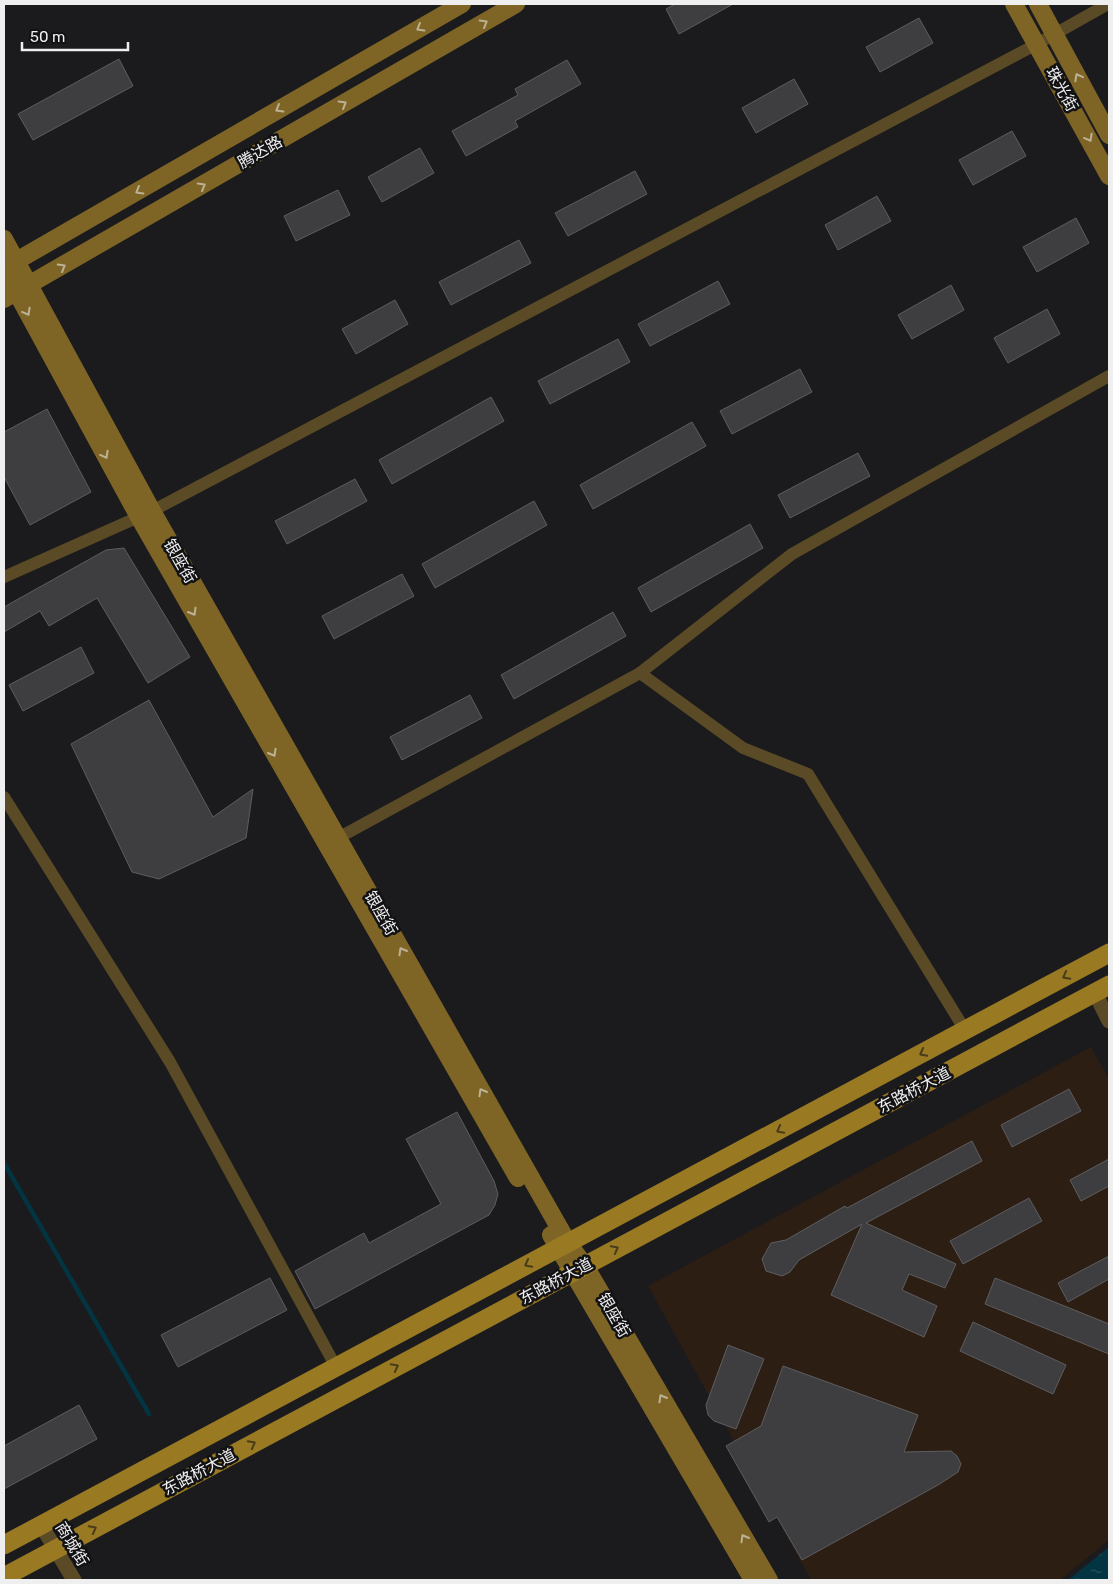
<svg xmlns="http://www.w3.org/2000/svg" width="1113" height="1584" viewBox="0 0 1113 1584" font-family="Rubik,'Noto Sans SC',sans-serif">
<defs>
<pattern id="water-ripples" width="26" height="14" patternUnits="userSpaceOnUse" patternTransform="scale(1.25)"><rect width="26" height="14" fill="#023441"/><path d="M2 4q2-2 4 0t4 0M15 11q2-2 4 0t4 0" fill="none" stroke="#27525d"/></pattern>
</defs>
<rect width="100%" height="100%" fill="#1b1b1d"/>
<path fill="#2d1e14" d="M1091 1047 1109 1079V1540L1060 1580H811L648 1286Z"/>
<path fill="url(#water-ripples)" d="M1109 1547V1580H1068Z"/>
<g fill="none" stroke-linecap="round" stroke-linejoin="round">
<path stroke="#023441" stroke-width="4.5" d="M4 1163 149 1414"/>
</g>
<g fill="#3e3e41" stroke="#5d5d60">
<path d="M675 4H733L679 34 666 9Z"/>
<path d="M919 18 933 43 880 72 866 47Z"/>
<path d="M119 59 133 86 33 140 18 114Z"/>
<path d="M567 60 581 84 515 121 518 127 466 156 452 131 518 95 515 89Z"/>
<path d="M794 79 808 104 756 133 742 108Z"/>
<path d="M1012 131 1026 156 973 185 959 160Z"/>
<path d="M420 148 434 173 382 202 368 177Z"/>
<path d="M635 171 647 194 568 236 555 213Z"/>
<path d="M338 190 350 215 296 241 284 216Z"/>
<path d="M877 196 891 221 838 250 825 225Z"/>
<path d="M1076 218 1089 243 1037 272 1023 247Z"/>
<path d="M519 240 531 263 451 305 439 282Z"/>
<path d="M718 281 730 304 650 346 638 324Z"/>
<path d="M951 285 964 310 912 339 898 315Z"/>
<path d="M395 300 408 324 356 354 342 329Z"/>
<path d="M1047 309 1060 334 1008 363 994 338Z"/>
<path d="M618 339 630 362 550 404 538 381Z"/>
<path d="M800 369 812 392 732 434 720 411Z"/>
<path d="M491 397 504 421 392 484 379 460Z"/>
<path d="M47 409 91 492 30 525 4 477V432Z"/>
<path d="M692 422 706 446 593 509 580 485Z"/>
<path d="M858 453 870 476 790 518 778 495Z"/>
<path d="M355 479 367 501 287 544 275 521Z"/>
<path d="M534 501 547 525 435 588 422 564Z"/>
<path d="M750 524 763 548 651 612 638 588Z"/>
<path d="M124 548 190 657 148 683 97 598 49 626 40 611 4 632V607L106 550Z"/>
<path d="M402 574 414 596 334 639 322 616Z"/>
<path d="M613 612 626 636 514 699 501 675Z"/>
<path d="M81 647 94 673 23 711 9 685Z"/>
<path d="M470 695 482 718 402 760 390 737Z"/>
<path d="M149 700 213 817 253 789 246 838 159 879 132 872 71 744Z"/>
<path d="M1069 1089 1081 1111 1012 1147 1001 1125Z"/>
<path d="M457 1112 494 1181 498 1194 495 1205 489 1215 315 1309 295 1271 364 1233 369 1243 441 1204 406 1139Z"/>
<path d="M972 1141 982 1161 866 1223 956 1264 945 1288 909 1274 902 1290 937 1306 924 1337 831 1295 862 1224 799 1260 790 1272 782 1276 766 1271 762 1259 771 1243 786 1240 845 1206 847 1208Z"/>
<path d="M1109 1159V1186L1081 1201 1070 1180Z"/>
<path d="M1029 1198 1042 1221 963 1264 950 1241Z"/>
<path d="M1109 1256V1279L1068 1302 1058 1283Z"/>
<path d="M270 1278 287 1310 178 1367 161 1335Z"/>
<path d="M995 1278 1109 1324V1354L985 1304Z"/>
<path d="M973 1322 1066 1365 1053 1394 960 1351Z"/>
<path d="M728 1345 764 1359 736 1429 714 1421 708 1415 706 1405Z"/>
<path d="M783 1366 918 1415 904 1452 951 1451 957 1456 961 1464 958 1472 938 1485 802 1560 777 1517 769 1522 726 1446 761 1426Z"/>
<path d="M79 1405 97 1439 4 1489V1446Z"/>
</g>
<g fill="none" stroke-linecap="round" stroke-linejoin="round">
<g stroke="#5a4b26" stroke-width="12">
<path d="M4 577 152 511 1037 44 1108 4"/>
<path d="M640 673 743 748 808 774 965 1030"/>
<path d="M4 797 170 1062 336 1367"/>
<path d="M338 838 640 673 792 554 1109 376"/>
</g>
<g stroke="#5a4b26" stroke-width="15">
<path d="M1095 993 1109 1021"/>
<path d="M41 1525 74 1580"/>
</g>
<g stroke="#7e6526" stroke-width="18">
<path d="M1014 4 1109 176"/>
<path d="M1038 4 1109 135"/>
<path d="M4 239 152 511 568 1243 585 1266 769 1580"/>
<path d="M6 267 462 4"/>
<path d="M4 269 139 517 518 1178"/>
<path d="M4 299 516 4"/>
<path d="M551 1235 753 1580"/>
</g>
<g stroke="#997a23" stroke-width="19">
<path d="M4 1545 1109 953"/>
<path d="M4 1577 1109 985"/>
</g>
</g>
<defs><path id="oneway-chevron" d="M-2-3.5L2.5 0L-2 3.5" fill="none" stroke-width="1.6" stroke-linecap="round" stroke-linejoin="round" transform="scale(1.25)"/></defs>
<g stroke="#bcb195">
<use href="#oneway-chevron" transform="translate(484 23) rotate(-30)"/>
<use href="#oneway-chevron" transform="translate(420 28) rotate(150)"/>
<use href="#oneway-chevron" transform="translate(1078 77) rotate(-118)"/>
<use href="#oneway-chevron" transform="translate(343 104) rotate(-30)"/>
<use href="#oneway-chevron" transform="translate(279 109) rotate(150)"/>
<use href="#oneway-chevron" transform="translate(1089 138) rotate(61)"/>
<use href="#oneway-chevron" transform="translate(202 186) rotate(-30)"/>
<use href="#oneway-chevron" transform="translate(139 191) rotate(150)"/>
<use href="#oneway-chevron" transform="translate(62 267) rotate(-30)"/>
<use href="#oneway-chevron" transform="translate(27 312) rotate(61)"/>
<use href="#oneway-chevron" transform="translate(105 455) rotate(61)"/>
<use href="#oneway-chevron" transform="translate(193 612) rotate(60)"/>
<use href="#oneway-chevron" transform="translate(273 753) rotate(60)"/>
<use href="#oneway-chevron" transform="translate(402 951) rotate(-120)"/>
<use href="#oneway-chevron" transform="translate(482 1092) rotate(-120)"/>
<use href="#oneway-chevron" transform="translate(662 1398) rotate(-120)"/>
<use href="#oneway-chevron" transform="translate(744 1538) rotate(-120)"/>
</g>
<g stroke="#483c1a">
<use href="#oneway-chevron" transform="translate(1066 976) rotate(152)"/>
<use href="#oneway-chevron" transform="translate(923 1053) rotate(152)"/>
<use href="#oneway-chevron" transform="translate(780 1130) rotate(152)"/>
<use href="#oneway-chevron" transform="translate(615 1249) rotate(-28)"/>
<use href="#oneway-chevron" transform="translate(528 1264) rotate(152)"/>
<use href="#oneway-chevron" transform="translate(395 1367) rotate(-28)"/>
<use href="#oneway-chevron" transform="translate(252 1444) rotate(-28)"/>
<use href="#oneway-chevron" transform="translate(93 1529) rotate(-28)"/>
</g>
<g text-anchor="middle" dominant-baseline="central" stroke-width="5" stroke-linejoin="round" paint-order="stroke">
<g font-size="16" fill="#efeff0" stroke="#121214">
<text transform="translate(1062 89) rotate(61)">珠光街</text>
<text transform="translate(260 152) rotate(-30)">腾达路</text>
<text transform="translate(180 561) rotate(60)">银座街</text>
<text transform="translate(381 913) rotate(60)">银座街</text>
<text transform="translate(914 1090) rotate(-28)">东路桥大道</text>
<text transform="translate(556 1281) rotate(-28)">东路桥大道</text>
<text transform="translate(614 1315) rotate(60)">银座街</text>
<text transform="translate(199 1472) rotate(-28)">东路桥大道</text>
<text transform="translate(72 1544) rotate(59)">商城街</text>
</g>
</g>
<rect width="1113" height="1584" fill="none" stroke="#efeff0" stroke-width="10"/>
<path d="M22 42v8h106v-8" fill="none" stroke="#efeff0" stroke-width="2.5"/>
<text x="30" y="42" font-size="15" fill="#efeff0" stroke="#121214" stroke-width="4" paint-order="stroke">50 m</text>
</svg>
